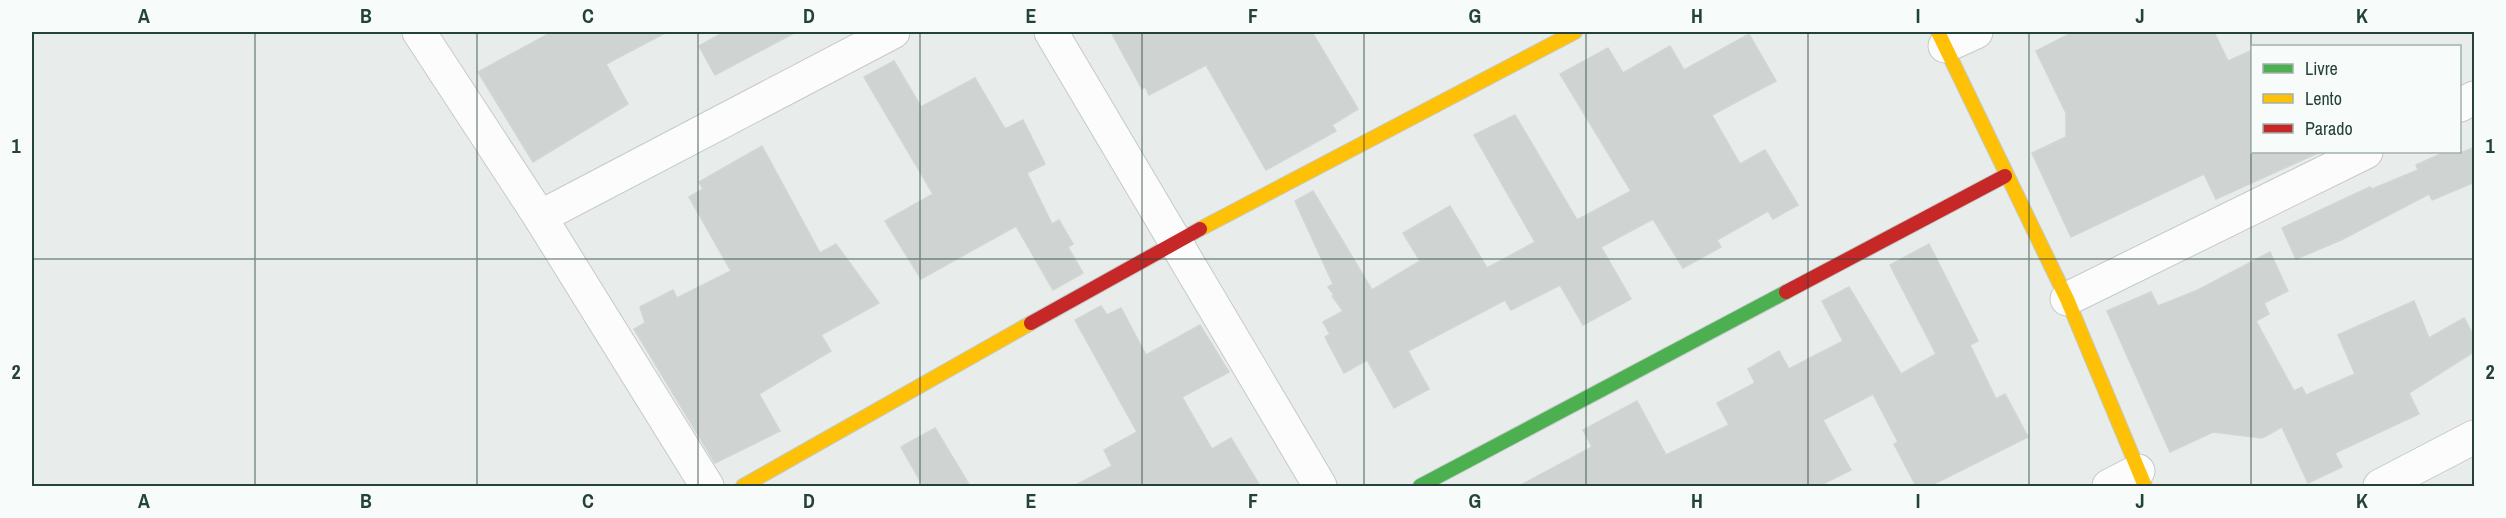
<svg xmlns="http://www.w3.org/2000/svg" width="2506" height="518" viewBox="0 0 2506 518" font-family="'Archivo Narrow',sans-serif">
<rect width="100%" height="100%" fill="#e8edeb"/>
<g fill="#cfd4d2" stroke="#d1d6d4" stroke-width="1.5">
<path d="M552 32H667L606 64 628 104 533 162 478 72Z"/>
<path d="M724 32H796L715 75 699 46Z"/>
<path d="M1111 32H1312L1358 109 1332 125 1336 131 1266 170 1206 65 1149 95 1145 87 1142 89Z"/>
<path d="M2073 32H2214L2228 61 2253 50V152H2320L2216 199 2204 174 2071 237 2032 153 2066 137V113L2036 51Z"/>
<path d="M1749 34 1776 81 1712 115 1740 164 1765 150 1798 205 1773 219 1768 211 1717 240 1721 247 1683 268 1653 219 1601 247 1631 299 1583 325 1560 285 1511 310 1505 300 1408 351 1429 389 1394 408 1367 360 1344 373 1325 337 1330 334 1323 322 1343 311 1332 296 1334 295 1328 287 1333 284 1295 201 1313 191 1372 290 1420 261 1403 233 1450 206 1487 268 1535 242 1474 135 1515 115 1577 220 1631 191 1560 74 1608 48 1623 73 1670 46 1684 70Z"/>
<path d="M894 61 921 107 975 78 1005 129 1023 120 1045 164 1027 173 1052 224 1059 220 1073 244 1068 247 1083 273 1053 290 1016 226 921 279 885 221 933 194 864 77Z"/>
<path d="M762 146 820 253 836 244 879 303 821 335 831 351 759 394 780 431 715 463 634 329 645 323 640 307 673 290 677 298 731 271 689 197 703 189 699 182Z"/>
<path d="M2475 147V182L2432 200 2429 194 2341 240 2296 259 2282 228 2370 187 2372 189 2418 170 2416 165 2445 152H2463Z"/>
<path d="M1929 244 1978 341 1970 345 1996 399 2005 394 2028 437 1930 486H1916L1894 444 1898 442 1873 394 1823 420 1851 470 1819 486H1519L1592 447 1583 430 1637 401 1666 455 1729 425 1717 403 1755 383 1748 369 1779 351 1789 369 1843 341 1822 301 1849 287 1901 374 1936 354 1890 265Z"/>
<path d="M2270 252 2288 291 2264 303 2269 314 2256 321 2294 391 2302 387 2306 395 2355 374 2338 335 2414 301 2429 338 2464 318 2475 338V351L2409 393 2419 414 2335 453 2342 467 2308 483 2282 427 2262 438 2213 432 2170 452 2107 311 2151 292 2158 306 2198 290Z"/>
<path d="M1101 306 1107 315 1121 308 1146 355 1200 325 1229 372 1182 397 1212 449 1231 438 1260 486H1074L1112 466 1104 450 1137 432 1075 320Z"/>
<path d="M935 428 970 486H923L901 447Z"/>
</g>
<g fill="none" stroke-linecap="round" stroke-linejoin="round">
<defs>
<g id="street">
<path d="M419 32 540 217 707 486"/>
<path d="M1051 32 1320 486"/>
<path d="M1945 46 1976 32"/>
<path d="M2460 105 2474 98"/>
<path d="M540 217 893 32"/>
<path d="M2067 299 2366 152"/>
<path d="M2109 486 2138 471"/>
<path d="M2380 486 2474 437"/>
</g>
<path id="fast" d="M1420 486 1786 292"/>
<g id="slow">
<path d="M1938 32 2067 299 2145 486"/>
<path d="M1200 229 1575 32"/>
<path d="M743 486 1031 323"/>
</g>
<g id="jam">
<path d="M1786 292 2005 176"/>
<path d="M1031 323 1200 229"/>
</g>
</defs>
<use href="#street" stroke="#c5cac8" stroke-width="35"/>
<use href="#fast" stroke="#c3cbc8" stroke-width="16"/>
<use href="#slow" stroke="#c3cbc8" stroke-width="16"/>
<use href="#jam" stroke="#c3cbc8" stroke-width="16"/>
<use href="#street" stroke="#fcfcfc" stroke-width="33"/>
<use href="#fast" stroke="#4caf50" stroke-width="14"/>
<use href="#slow" stroke="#ffc107" stroke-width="14"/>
<use href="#jam" stroke="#c62828" stroke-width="14"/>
</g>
<path fill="none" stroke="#24423a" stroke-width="1.5" stroke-opacity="0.55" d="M255 32V486M477 32V486M698 32V486M920 32V486M1142 32V486M1364 32V486M1586 32V486M1808 32V486M2029 32V486M2251 32V486M32 259H2474"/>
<rect width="2506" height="518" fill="none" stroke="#f7fbf9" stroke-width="66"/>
<rect x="2251" y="45" width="210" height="108" fill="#f7fbf9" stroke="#a3b1ad" stroke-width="1.5"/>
<rect x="2263" y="64" width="30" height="9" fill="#4caf50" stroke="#a3b1ad" stroke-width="1.5"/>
<text x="2305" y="75" font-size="18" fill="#24423a">Livre</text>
<rect x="2263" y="94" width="30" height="9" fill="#ffc107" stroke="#a3b1ad" stroke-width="1.5"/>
<text x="2305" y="105" font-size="18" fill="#24423a">Lento</text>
<rect x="2263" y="124" width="30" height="9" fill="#c62828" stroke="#a3b1ad" stroke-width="1.5"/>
<text x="2305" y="135" font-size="18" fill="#24423a">Parado</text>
<rect x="33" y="33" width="2440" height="452" fill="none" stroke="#24423a" stroke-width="2"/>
<g font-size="20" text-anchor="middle" font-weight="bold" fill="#24423a">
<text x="144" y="23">A</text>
<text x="366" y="23">B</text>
<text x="588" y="23">C</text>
<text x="809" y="23">D</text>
<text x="1031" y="23">E</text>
<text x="1253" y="23">F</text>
<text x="1475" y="23">G</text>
<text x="1697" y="23">H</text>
<text x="1918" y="23">I</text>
<text x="2140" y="23">J</text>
<text x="2362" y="23">K</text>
<text x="16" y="153">1</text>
<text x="2490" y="153">1</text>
<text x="16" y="379">2</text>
<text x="2490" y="379">2</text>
<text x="144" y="508">A</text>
<text x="366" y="508">B</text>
<text x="588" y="508">C</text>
<text x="809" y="508">D</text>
<text x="1031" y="508">E</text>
<text x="1253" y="508">F</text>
<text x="1475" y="508">G</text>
<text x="1697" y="508">H</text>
<text x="1918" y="508">I</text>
<text x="2140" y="508">J</text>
<text x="2362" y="508">K</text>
</g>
</svg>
